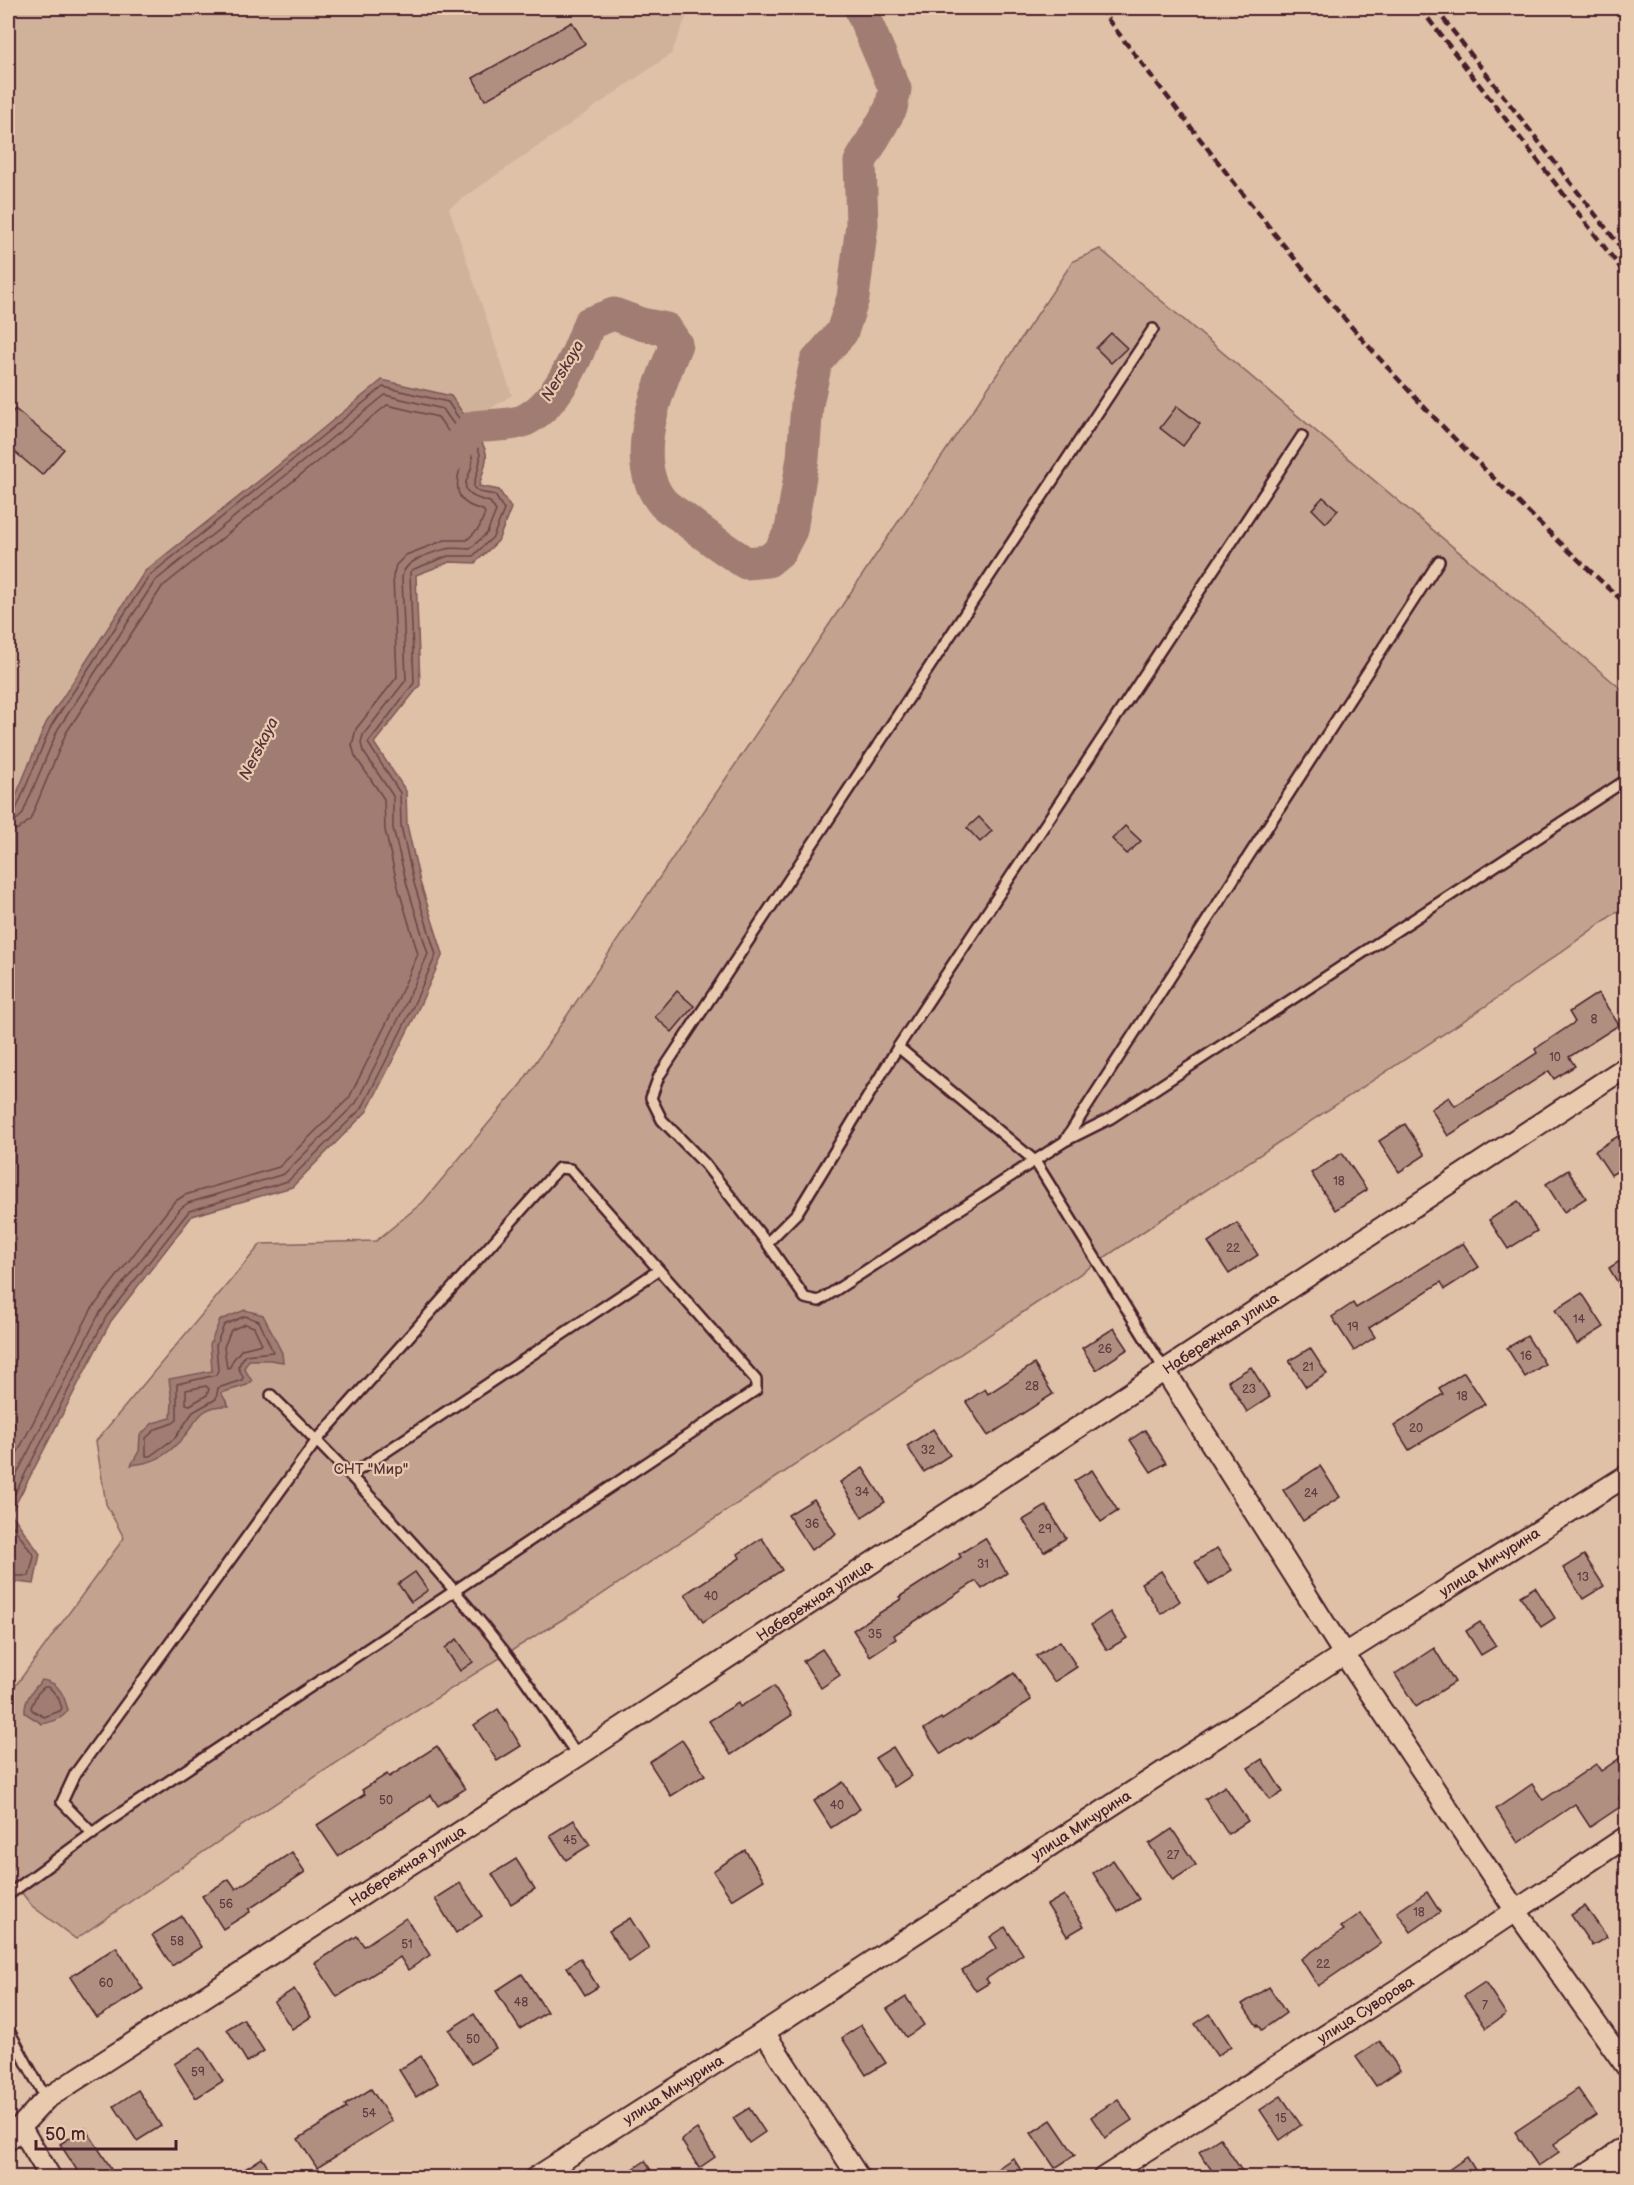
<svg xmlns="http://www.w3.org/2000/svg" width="1634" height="2185" viewBox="0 0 1634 2185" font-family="'Balsamiq Sans',sans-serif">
<rect width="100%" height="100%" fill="#dec1a7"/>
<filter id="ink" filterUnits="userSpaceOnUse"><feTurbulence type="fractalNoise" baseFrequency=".0167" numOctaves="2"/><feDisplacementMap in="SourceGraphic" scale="12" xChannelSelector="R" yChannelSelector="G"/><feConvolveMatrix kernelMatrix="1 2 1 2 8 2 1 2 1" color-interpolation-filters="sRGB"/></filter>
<g filter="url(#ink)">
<path fill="#d0b29b" d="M8 8H690L671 54 449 208 512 395 468 423 451 396 382 380 270 472 145 571 46 723 8 815Z"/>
<path fill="#c3a390" stroke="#86615e" stroke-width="1.5" d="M1100 249 1626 693V905L1486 1006 1159 1221 583 1607C410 1711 243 1824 76 1939L32 1906 8 1875V1696L124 1538 106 1504 96 1441 261 1244 376 1241 423 1202 521 1084 1073 261Z"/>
<g fill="#a07c72" stroke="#7e5756" stroke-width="1.5">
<path d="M382 380 451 396C460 410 484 440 486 453 488 462 481 477 479 486L499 490 511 508 498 541 475 563 450 562 416 575 420 685 374 743 406 791 407 825 420 882 443 954 414 1018 367 1111 292 1187 192 1216 111 1321 11 1513 40 1554 34 1584 8 1581V815L46 723 145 571 270 472Z"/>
<path d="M245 1310 263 1315 282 1353 283 1362 270 1360H249L244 1368 252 1381 247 1385 221 1393 229 1406C196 1404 197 1426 178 1443 163 1458 152 1463 131 1465L139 1451 140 1435 153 1423 171 1418 172 1401 169 1379 212 1371 210 1344 220 1320Z"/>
<path d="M42 1680C59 1682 64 1695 68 1710 63 1719 52 1722 42 1724L25 1713C24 1699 33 1690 42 1680Z"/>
</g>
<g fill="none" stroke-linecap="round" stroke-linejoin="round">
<g stroke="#6c4447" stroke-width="1.5">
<path d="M8 814H12L16 810 51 726 149 576 383 387 448 402C455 414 479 444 480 455 481 464 476 475 474 484V488L479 492 495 495 504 510 493 537 473 556H448L414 569 410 572 414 683 368 743 400 793 401 826 414 883 436 955 409 1015 362 1108 288 1181 189 1211 106 1317 8 1507"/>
<path d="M8 822 15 821 22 815 58 729 155 581 385 395 443 409C452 423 465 437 471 453 480 475 443 491 490 502L496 511 487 533 470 549C462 549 453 547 446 549 431 553 404 560 402 577L406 680 363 735 361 743 363 751 393 796V828L407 885 428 954 402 1012 356 1103 284 1174 188 1203 181 1208 99 1314 8 1491"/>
<path d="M8 831 19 829 30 820 66 733 162 587 387 405 438 417C444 426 462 448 463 458 463 462 460 468 459 472 454 495 461 505 483 510L485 513 479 528 467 540H445L406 555 396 565 393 576 397 677 356 729 352 745 355 756 384 799 385 830 398 887 418 954 394 1008 349 1098 279 1167 185 1195 174 1202 91 1310 8 1471"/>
<path d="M245 1316 259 1321 273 1352 245 1355 238 1367 243 1377 242 1380 218 1388 216 1399 193 1412 175 1438 150 1456H146V1438L156 1429 173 1423 177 1420V1384L216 1375 218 1370 216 1345 224 1325Z"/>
<path d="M245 1324 254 1327 262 1344 242 1349 233 1360 230 1367 227 1368 224 1347 231 1330Z"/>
<path d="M206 1386 209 1389 207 1395 190 1405 186 1404V1390Z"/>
<path d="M8 1519 34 1556 29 1576H8"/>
<path d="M44 1687H49L58 1697 62 1708 60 1711 44 1717 32 1710 31 1707 37 1694Z"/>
</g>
<path stroke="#a07c72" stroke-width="33" d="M445 462 473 427C487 425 512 426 525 420 557 404 578 356 589 323L614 314 641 324 666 329 676 344C659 388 626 460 663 503 668 508 676 513 682 517 702 533 724 549 746 563L768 561 780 551 791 530 803 458 807 404 816 362 842 332 853 298 862 224 860 162 891 108 895 89 860 8"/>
</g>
<g fill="#b08f80" stroke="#4a1f2b" stroke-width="1.5">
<path d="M572 22 585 44 485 100 473 78Z"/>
<path d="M1111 333 1127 348 1111 363 1096 348Z"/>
<path d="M1177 406 1200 424 1183 446 1160 428Z"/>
<path d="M15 409 64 449 42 475 8 446V418Z"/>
<path d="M1323 497 1338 510 1326 523 1312 509Z"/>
<path d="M979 817 992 831 980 842 967 828Z"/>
<path d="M1125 826 1141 841 1127 854 1112 839Z"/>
<path d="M677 991 694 1006 672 1032 655 1017Z"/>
<path d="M1598 993 1619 1025 1569 1057 1575 1066 1554 1079 1549 1071 1448 1136 1431 1109 1449 1097 1455 1106 1537 1053 1535 1049 1575 1022 1569 1012Z"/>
<path d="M1405 1124 1425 1155 1399 1172 1379 1141Z"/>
<path d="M1618 1136 1626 1149V1166L1611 1175 1595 1151Z"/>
<path d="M1342 1153 1367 1190 1335 1210 1311 1173Z"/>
<path d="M1568 1170 1586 1198 1564 1212 1546 1184Z"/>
<path d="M1518 1201 1537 1231 1508 1249 1489 1220Z"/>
<path d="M1237 1223 1258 1255 1229 1274 1208 1242Z"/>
<path d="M1463 1243 1479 1267 1445 1289 1441 1282 1369 1328 1375 1337 1354 1351 1332 1317 1353 1303 1356 1308Z"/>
<path d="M1626 1257V1296L1609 1268Z"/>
<path d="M1582 1293 1604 1327 1577 1344 1555 1310Z"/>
<path d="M1114 1328 1128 1349 1096 1370 1082 1348Z"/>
<path d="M1527 1336 1545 1364 1525 1377 1507 1348Z"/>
<path d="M1310 1348 1327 1374 1306 1387 1289 1361Z"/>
<path d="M1034 1364 1053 1394 988 1436 966 1402 985 1389 988 1394Z"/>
<path d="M1251 1367 1270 1397 1247 1412 1228 1381Z"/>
<path d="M1464 1372 1485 1404 1409 1450 1394 1426 1443 1394 1439 1388Z"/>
<path d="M933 1429 950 1455 924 1472 907 1446Z"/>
<path d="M1145 1430 1166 1463 1151 1472 1130 1440Z"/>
<path d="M1320 1466 1340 1497 1303 1521 1283 1490Z"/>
<path d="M863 1468 885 1502 862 1517 840 1482Z"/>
<path d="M1092 1470 1118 1511 1101 1522 1074 1481Z"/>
<path d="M814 1499 836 1534 811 1550 788 1515Z"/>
<path d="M1046 1506 1066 1538 1044 1552 1023 1520Z"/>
<path d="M762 1538 782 1570 703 1622 685 1594 740 1558 738 1554Z"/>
<path d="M985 1538 1007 1573 982 1589 976 1581 894 1635 896 1639 870 1656 853 1630 901 1599 899 1597 961 1557 959 1554Z"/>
<path d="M1217 1548 1232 1570 1209 1585 1195 1562Z"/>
<path d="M1584 1555 1604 1586 1583 1599 1563 1568Z"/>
<path d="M1161 1571 1180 1601 1161 1614 1141 1583Z"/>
<path d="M415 1572 428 1590 411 1602 398 1584Z"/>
<path d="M1535 1587 1555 1618 1541 1627 1520 1596Z"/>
<path d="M1110 1612 1127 1638 1107 1650 1091 1625Z"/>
<path d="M1480 1622 1496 1646 1481 1655 1466 1631Z"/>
<path d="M457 1639 473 1662 460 1671 445 1648Z"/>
<path d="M1060 1641 1077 1667 1054 1682 1036 1656Z"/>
<path d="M1434 1648 1455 1682 1416 1707 1395 1674Z"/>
<path d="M822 1649 840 1675 821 1688 803 1661Z"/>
<path d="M1014 1673 1031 1700 970 1739 968 1737 941 1754 924 1729 941 1718 942 1720Z"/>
<path d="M774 1686 792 1715 731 1755 709 1721 738 1703 740 1707Z"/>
<path d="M498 1709 521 1746 497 1761 474 1725Z"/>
<path d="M682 1740 705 1775 671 1796 649 1762Z"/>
<path d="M437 1746 465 1789 438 1806 431 1795 338 1856 317 1825 365 1794 362 1790 387 1774 389 1777Z"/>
<path d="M893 1747 911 1776 894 1787 875 1758Z"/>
<path d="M1626 1754V1793L1619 1798 1623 1805 1590 1827 1575 1804 1518 1843 1496 1809 1532 1784 1543 1800 1596 1764 1601 1771Z"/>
<path d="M1262 1759 1283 1792 1270 1800 1248 1768Z"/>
<path d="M843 1782 860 1809 831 1828 814 1801Z"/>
<path d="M1225 1786 1248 1821 1228 1834 1205 1799Z"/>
<path d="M574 1820 590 1845 566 1860 550 1835Z"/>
<path d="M1172 1829 1196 1865 1173 1880 1149 1844Z"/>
<path d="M745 1850 764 1880 732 1900 713 1871Z"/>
<path d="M292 1852 305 1872 249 1909 250 1912 223 1929 202 1896 229 1879 236 1889Z"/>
<path d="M516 1859 535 1889 511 1904 492 1874Z"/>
<path d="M1113 1860 1139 1899 1118 1912 1093 1873Z"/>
<path d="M460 1883 482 1916 456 1933 435 1899Z"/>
<path d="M1427 1892 1440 1912 1411 1932 1397 1912Z"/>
<path d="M1064 1895 1084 1926 1067 1936 1047 1905Z"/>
<path d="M1585 1906 1607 1937 1592 1946 1571 1915Z"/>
<path d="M1361 1913 1381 1943 1318 1986 1301 1959 1344 1930 1341 1927Z"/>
<path d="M182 1916 201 1947 172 1966 152 1935Z"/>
<path d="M406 1918 430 1955 408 1970 400 1957 337 1997 315 1963 357 1936 364 1946Z"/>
<path d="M630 1918 649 1948 629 1962 609 1931Z"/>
<path d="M1005 1927 1023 1954 986 1979 989 1983 976 1991 962 1970 997 1948 990 1937Z"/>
<path d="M116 1947 143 1989 97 2018 70 1977Z"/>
<path d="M580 1958 598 1987 585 1995 567 1967Z"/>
<path d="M522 1974 547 2012 520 2029 496 1991Z"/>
<path d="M1485 1982 1506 2014 1486 2028 1464 1996Z"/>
<path d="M1269 1987 1286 2013 1262 2030 1258 2024 1257 2026 1242 2004Z"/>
<path d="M294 1989 311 2017 292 2029 274 2002Z"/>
<path d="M906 1997 924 2025 906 2037 887 2009Z"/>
<path d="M474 2014 496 2048 471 2064 449 2030Z"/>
<path d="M1210 2014 1231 2046 1217 2056 1195 2024Z"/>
<path d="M243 2019 264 2051 247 2062 227 2029Z"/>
<path d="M861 2025 886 2063 866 2075 842 2038Z"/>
<path d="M1380 2041 1400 2070 1376 2086 1356 2057Z"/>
<path d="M201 2047 223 2081 196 2098 174 2064Z"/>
<path d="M421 2056 438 2083 416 2097 399 2070Z"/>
<path d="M371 2089 392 2121 317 2168 298 2139 347 2108 345 2105Z"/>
<path d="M1578 2089 1596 2115 1554 2144 1559 2152 1538 2166 1515 2132Z"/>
<path d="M138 2090 161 2126 137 2141 114 2106Z"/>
<path d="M1281 2096 1301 2125 1280 2140 1260 2110Z"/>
<path d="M1118 2099 1132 2120 1105 2138 1091 2117Z"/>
<path d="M749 2108 765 2132 749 2143 733 2118Z"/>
<path d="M1051 2120 1075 2155 1055 2168 1031 2133Z"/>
<path d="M85 2128 111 2168 96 2178H82L60 2144Z"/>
<path d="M697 2129 715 2157 699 2168 681 2140Z"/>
<path d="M1220 2138 1242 2171 1233 2178H1217L1199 2152Z"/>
<path d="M1467 2157 1480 2178H1437Z"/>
<path d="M262 2158 275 2178H231Z"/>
<path d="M1013 2158 1026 2178H984Z"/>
<path d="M645 2161 656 2178H620Z"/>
</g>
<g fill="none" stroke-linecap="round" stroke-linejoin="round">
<defs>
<g id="service">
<path d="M1153 329 659 1076 651 1098 662 1120 705 1164 767 1243 805 1298 819 1301 1065 1141 1111 1118 1626 780"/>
<path d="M898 1047 1035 1161 1164 1369"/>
<path d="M1066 1139 1439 561"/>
<path d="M767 1243 797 1213 898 1047 1302 436"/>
<path d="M271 1395C353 1476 432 1560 504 1651 530 1685 553 1721 578 1756"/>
<path d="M351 1475 659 1270"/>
<path d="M8 1895 109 1821 756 1390V1380L570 1169 559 1168 317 1440 75 1774 62 1802 93 1834"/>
<path d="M8 2029 46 2099"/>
</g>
<g id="minor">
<path d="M1164 1369 1344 1654 1516 1911 1626 2066"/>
<path d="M764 2032 859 2178"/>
<path d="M20 2126 51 2178"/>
<path id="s1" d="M8 2140 46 2099 578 1756 1626 1067"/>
<path id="s2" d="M535 2178 764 2032 1344 1654 1626 1476"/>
<path id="s3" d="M1103 2178 1409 1982 1626 1837"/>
</g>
<path id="tertiary" d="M1584 2178 1626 2149"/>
</defs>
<use href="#service" stroke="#4a1f2b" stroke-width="14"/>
<use href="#minor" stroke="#4a1f2b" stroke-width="24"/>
<use href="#tertiary" stroke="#4a1f2b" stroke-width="28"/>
<use href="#service" stroke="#e8cbaf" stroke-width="9"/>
<use href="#minor" stroke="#e8cbaf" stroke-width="20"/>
<use href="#tertiary" stroke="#e8cbaf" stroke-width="24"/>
<g stroke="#4a1f2b" stroke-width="4.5" stroke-dasharray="9 4.5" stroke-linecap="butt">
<path d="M1099 8C1171 101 1242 195 1317 286 1411 400 1517 504 1626 604"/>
<path d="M1420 8 1626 275"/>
<path d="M1435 8 1626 254"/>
</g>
</g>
</g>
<g text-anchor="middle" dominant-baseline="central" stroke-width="4.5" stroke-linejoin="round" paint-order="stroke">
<g font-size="12" fill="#643b40">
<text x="1594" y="1019">8</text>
<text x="1555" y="1057">10</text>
<text x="1339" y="1181">18</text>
<text x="1233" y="1248">22</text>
<text x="1579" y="1319">14</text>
<text x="1353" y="1327">19</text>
<text x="1105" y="1349">26</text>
<text x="1526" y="1356">16</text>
<text x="1308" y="1367">21</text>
<text x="1032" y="1386">28</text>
<text x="1249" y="1389">23</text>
<text x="1462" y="1396">18</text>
<text x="1416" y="1428">20</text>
<text x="928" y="1450">32</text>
<text x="862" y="1492">34</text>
<text x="1311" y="1493">24</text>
<text x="812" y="1524">36</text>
<text x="1045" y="1529">29</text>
<text x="983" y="1564">31</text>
<text x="1583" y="1577">13</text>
<text x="711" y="1596">40</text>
<text x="875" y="1634">35</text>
<text x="386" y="1800">50</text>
<text x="837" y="1805">40</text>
<text x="570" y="1840">45</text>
<text x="1173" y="1855">27</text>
<text x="226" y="1904">56</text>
<text x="1419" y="1912">18</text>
<text x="177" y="1941">58</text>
<text x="407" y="1944">51</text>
<text x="1323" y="1964">22</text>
<text x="106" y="1983">60</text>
<text x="521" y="2002">48</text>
<text x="1485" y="2005">7</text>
<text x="473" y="2039">50</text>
<text x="198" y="2072">59</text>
<text x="369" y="2113">54</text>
<text x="1281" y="2118">15</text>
</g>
<g font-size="15" fill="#4a1f2b" stroke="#e8cbaf">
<text stroke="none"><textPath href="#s1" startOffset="1458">Набережная улица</textPath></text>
<text stroke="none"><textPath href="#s2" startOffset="1136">улица Мичурина</textPath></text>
<text stroke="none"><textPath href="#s1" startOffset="972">Набережная улица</textPath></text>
<text stroke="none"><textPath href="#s2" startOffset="650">улица Мичурина</textPath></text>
<text stroke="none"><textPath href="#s1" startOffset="486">Набережная улица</textPath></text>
<text stroke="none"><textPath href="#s3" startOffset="312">улица Суворова</textPath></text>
<text stroke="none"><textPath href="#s2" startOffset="164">улица Мичурина</textPath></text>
</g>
<g font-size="15" fill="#5c333a" stroke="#e8cbaf">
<text x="371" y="1469">СНТ "Мир"</text>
</g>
<g font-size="16" font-style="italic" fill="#5b3239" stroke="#e8cbaf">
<text transform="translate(563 371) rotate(-59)">Nerskaya</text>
<text transform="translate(259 749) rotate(-63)">Nerskaya</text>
</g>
</g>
<rect width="1634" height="2185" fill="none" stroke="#e8cbaf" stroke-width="30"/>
<rect x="15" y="15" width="1604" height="2155" fill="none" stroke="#4a1f2b" stroke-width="2" filter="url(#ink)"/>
<path d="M36 2140v9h140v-9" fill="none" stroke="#4a1f2b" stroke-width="3"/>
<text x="45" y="2140" font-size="18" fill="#4a1f2b" stroke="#e8cbaf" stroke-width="4.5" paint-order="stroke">50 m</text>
</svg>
